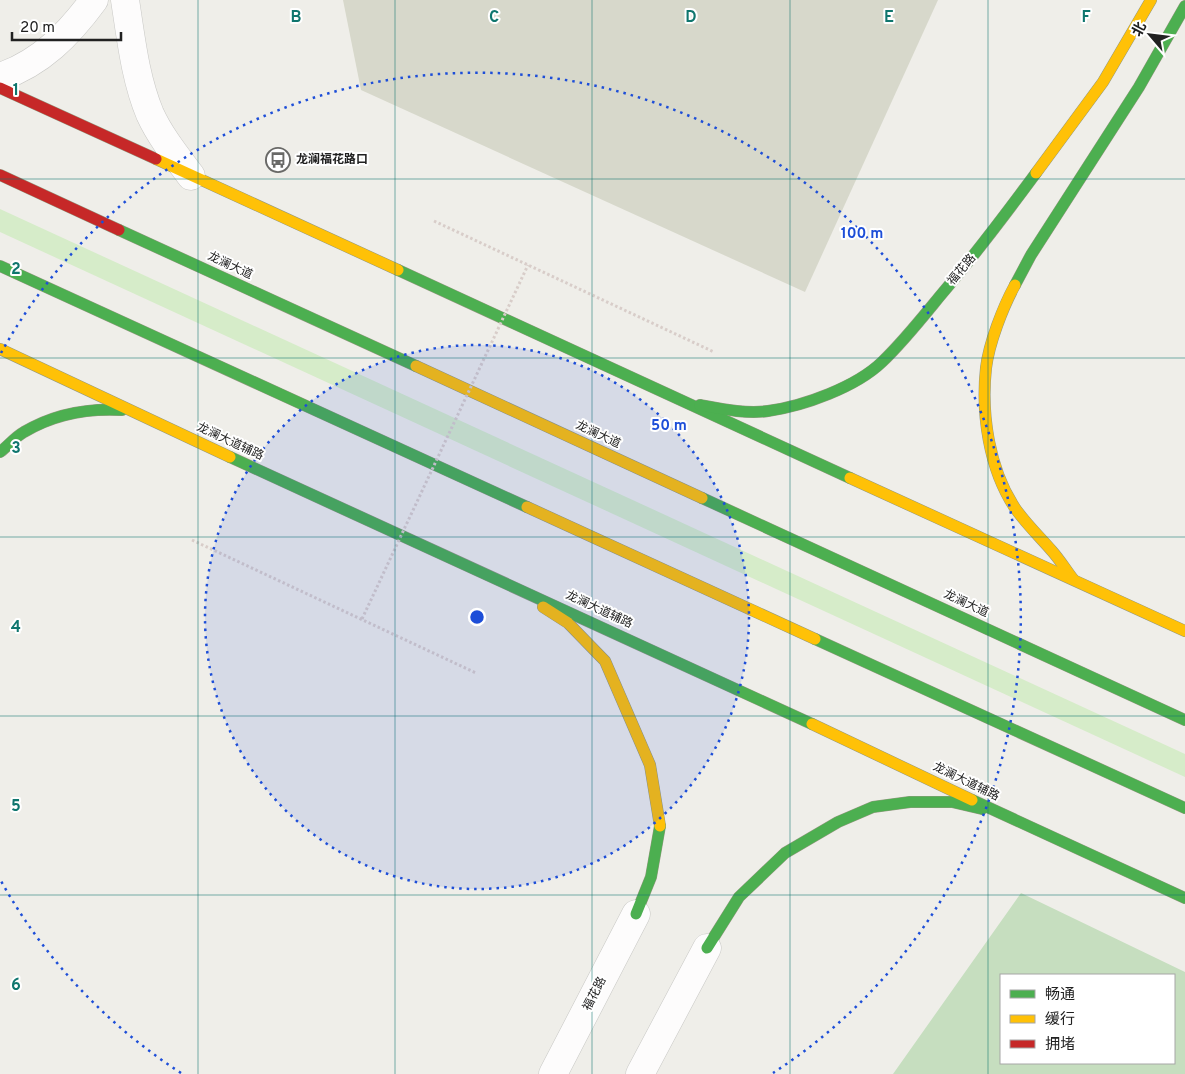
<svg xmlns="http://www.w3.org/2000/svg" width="1185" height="1074" viewBox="0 0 1185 1074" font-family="Overpass,'Noto Sans SC',sans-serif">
<rect width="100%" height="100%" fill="#efeee9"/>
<path fill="#d7d8cb" d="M343 0H938L805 292 361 90Z"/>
<path fill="#d6ecc9" d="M0 209 1185 754V777L0 232Z"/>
<path fill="#c6debf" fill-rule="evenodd" d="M1021 893 1185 972V1074H893ZM1001 975H1174V1063H1001Z"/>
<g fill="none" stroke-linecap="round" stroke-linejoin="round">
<defs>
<g id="street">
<path d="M125 0C131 38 135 78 150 114 160 136 176 156 191 176"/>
<path d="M0 77C41 63 69 34 94 0"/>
<path d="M553 1074 636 914"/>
<path d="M640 1074 707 948"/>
</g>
<g id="fast">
<path d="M119 230 416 366"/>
<path d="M0 266 527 507"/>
<path d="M398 270 850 478"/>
<path d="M1015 285 1031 255 1139 87 1185 6"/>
<path d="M700 405C722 409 746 414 768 411 804 406 856 387 882 362 903 342 922 318 940 296 974 256 1005 215 1036 173"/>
<path d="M0 452C8 446 15 437 24 432 54 414 87 408 122 410"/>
<path d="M230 457 812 724"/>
<path d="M702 498 1185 720"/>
<path d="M815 639 1185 808"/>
<path d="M972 800 1185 898"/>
<path d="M636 914 651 877 660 826"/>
<path d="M707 948 739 897 785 853 838 822 873 807 910 802H952L982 809"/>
</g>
<g id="slow">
<path d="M156 159 398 270"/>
<path d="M1036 173 1103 82 1151 0"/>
<path d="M1015 285C1003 307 989 343 986 368 981 414 989 469 1015 508 1026 524 1040 537 1052 551 1060 560 1066 570 1073 579"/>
<path d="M0 349 230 457"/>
<path d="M416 366 702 498"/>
<path d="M850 478 1185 631"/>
<path d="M527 507 815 639"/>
<path d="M543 607 568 623 605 661 650 765 660 826"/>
<path d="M812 724 972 800"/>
</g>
<g id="jam">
<path d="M0 88 156 159"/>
<path d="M0 175 119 230"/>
</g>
</defs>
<use href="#street" stroke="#c8c8c5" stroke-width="29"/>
<use href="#fast" stroke="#949980" stroke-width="12"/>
<use href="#slow" stroke="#949980" stroke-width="12"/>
<use href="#jam" stroke="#949980" stroke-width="12"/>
<g stroke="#d8cdc9" stroke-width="3" stroke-dasharray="2.5 2.5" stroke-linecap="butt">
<path d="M434 221 714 352"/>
<path d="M192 540 476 673"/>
</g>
<use href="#street" stroke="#fdfcfc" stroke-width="28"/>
<use href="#fast" stroke="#4caf50" stroke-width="11"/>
<use href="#slow" stroke="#ffc107" stroke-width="11"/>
<use href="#jam" stroke="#c62828" stroke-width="11"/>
<path stroke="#d8cdc9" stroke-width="3" stroke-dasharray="2.5 2.5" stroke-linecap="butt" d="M362 619 528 265"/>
</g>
<path fill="none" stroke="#0f766e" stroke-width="1" stroke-opacity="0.55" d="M198 0V1074M395 0V1074M592 0V1074M790 0V1074M988 0V1074M0 179H1185M0 358H1185M0 537H1185M0 716H1185M0 895H1185"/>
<circle cx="477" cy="617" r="272" fill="#1d4ed8" fill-opacity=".12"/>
<g fill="none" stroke="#1d4ed8" stroke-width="2.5" stroke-dasharray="2.5 5">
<circle cx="477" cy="617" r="272"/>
<path d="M181 1073A544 544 0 0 1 1 881M1 353A544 544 0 1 1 773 1073"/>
</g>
<defs>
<symbol id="bus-ring" viewBox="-11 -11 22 22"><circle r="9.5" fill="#fff" stroke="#696967" stroke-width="1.5"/><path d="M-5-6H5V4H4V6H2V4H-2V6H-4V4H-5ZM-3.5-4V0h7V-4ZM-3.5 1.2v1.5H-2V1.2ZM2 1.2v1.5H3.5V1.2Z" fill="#696967"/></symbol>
</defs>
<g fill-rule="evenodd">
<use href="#bus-ring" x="264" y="146" width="28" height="28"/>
</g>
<g text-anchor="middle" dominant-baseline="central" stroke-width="4" stroke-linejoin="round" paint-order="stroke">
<g font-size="12" font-weight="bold" fill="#212121" stroke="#fff" text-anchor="start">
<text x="296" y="160">龙澜福花路口</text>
</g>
<g font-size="12" fill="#212121" stroke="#fff">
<text transform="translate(230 266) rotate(25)">龙澜大道</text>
<text transform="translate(962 270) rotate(-50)">福花路</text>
<text transform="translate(598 435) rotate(25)">龙澜大道</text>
<text transform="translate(230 442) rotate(25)">龙澜大道辅路</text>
<text transform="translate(966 604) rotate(25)">龙澜大道</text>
<text transform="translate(599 610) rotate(25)">龙澜大道辅路</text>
<text transform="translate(966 782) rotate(26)">龙澜大道辅路</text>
<text transform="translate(595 994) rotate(-63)">福花路</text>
</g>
</g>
<g font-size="16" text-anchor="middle" font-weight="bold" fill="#0f766e" stroke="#fff" stroke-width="4" stroke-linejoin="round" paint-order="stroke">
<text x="296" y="22">B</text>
<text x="494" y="22">C</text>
<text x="691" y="22">D</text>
<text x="889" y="22">E</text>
<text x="1086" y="22">F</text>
<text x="16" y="95">1</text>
<text x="16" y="274">2</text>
<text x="16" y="453">3</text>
<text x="16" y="632">4</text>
<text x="16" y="811">5</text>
<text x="16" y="990">6</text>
</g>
<circle cx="477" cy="617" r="8" fill="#1d4ed8" stroke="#fff" stroke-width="2.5"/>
<g font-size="15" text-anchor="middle" font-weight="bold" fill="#1d4ed8" stroke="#fff" stroke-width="4" stroke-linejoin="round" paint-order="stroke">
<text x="862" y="238">100 m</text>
<text x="669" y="430">50 m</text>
</g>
<rect x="1000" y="974" width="175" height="90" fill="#ffffff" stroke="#a6a6a6"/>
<rect x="1010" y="990" width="25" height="8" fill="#4caf50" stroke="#a6a6a6"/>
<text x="1045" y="999" font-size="15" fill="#212121">畅通</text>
<rect x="1010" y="1015" width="25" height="8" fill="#ffc107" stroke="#a6a6a6"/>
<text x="1045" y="1024" font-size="15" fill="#212121">缓行</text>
<rect x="1010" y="1040" width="25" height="8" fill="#c62828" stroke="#a6a6a6"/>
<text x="1045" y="1049" font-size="15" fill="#212121">拥堵</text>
<g transform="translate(1150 35) rotate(298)" stroke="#ffffff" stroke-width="4" paint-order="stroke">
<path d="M0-4L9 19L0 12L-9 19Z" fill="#212121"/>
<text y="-8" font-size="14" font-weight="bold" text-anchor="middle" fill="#212121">北</text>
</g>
<path d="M12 32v8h109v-8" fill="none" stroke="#212121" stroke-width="2.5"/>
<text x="20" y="32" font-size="15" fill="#212121" stroke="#ffffff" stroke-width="4" paint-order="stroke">20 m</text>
</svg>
